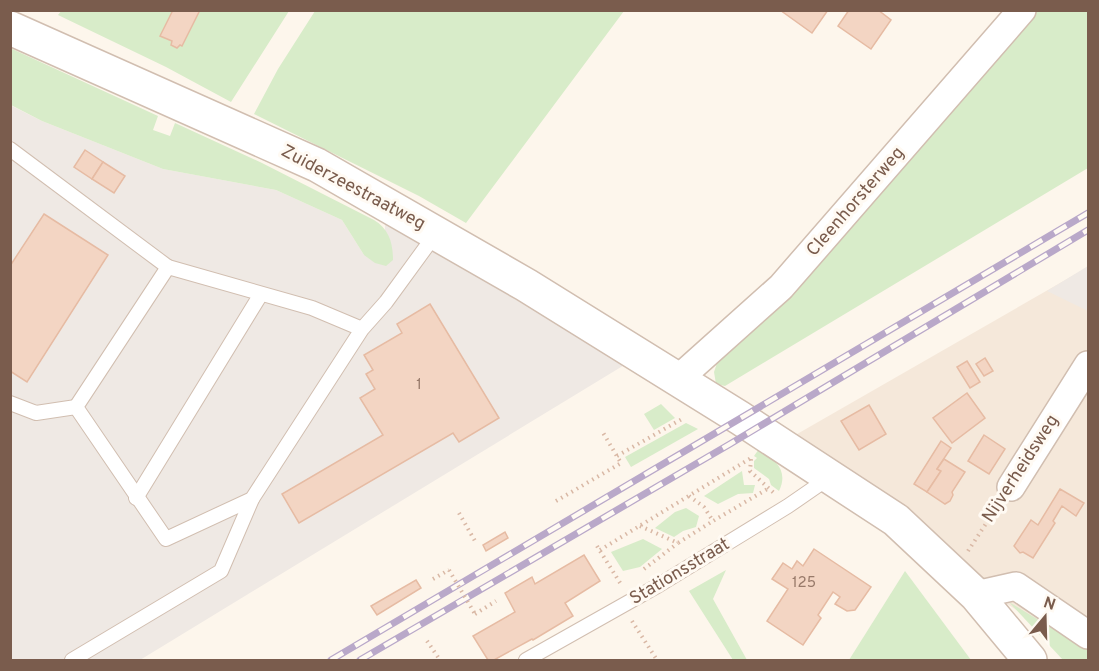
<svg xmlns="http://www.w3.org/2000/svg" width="1099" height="671" viewBox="0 0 1099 671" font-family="Overpass,sans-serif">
<rect width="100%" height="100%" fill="#fdf6ec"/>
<path fill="#f5e8da" d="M1088 267V657L771 449Z"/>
<g fill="#efe9e4">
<path d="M10 105 42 121 163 169 276 190 342 220 364 255 385 230V218L626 364 140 660H11Z"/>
<path d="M1088 266V311L1047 291Z"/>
</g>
<g fill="#d8ecc9">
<path d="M62 10 289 11 231 102 166 67 58 15Z"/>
<path d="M315 11V10L624 11 466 223 419 196 254 114 278 69Z"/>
<path d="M1034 11H1088V168L725 386 716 384 714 372 718 360 755 323Z"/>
<path d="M10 48 158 116 153 130 170 136 175 123 262 163 374 220C389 229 393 243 393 260L386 266 375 263 364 255 342 220 276 190 163 169 42 121 11 105Z"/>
<path d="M661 404 675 418 654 430 644 414Z"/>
<path d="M686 423 698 429 631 467 625 457Z"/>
<path d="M759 449C775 460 789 470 779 491L771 485 769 479 754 468V461L757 458 754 456Z"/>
<path d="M742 471 744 485H755L753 493 738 494 718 504 704 496Z"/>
<path d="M686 508 699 516 696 527 683 531 674 537 655 528 675 512Z"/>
<path d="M643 539 662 549 640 567 623 571 611 552Z"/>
<path d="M726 570 713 599 747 660H733L689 591Z"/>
<path d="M905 571 971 660H849Z"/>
<path d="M1009 602 1088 650V660H1063Z"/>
</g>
<g fill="#f3d5c3" stroke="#e6bba3" stroke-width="1.5">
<path d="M173 10H200L182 46 180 45 177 48 171 45 172 41 160 36Z"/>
<path d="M780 10H828L812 33Z"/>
<path d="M849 10H878L891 20 871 49 838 26Z"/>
<path d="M85 150 103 162 92 179 74 167Z"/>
<path d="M103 162 125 176 114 193 92 179Z"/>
<path d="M44 214 108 255 27 382 10 371V266Z"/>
<path d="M430 304 499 418 459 442 453 433 299 523 282 494 383 435 360 398 375 389 366 374 373 370 364 355 402 333 397 324Z"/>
<path d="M985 358 993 371 984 376 976 364Z"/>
<path d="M967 361 980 382 970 388 957 367Z"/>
<path d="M967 393 985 418 952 443 933 418Z"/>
<path d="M869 405 886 434 859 450 841 421Z"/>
<path d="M984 435 1005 449 989 474 968 461Z"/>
<path d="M941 441 951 448 937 469 941 471 927 492 914 484Z"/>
<path d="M944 459 965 472 952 492 953 495 950 501 945 504 927 492 941 471 937 469Z"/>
<path d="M1060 489 1084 503 1076 516 1062 506 1053 521 1055 523 1033 558 1023 552 1020 553 1014 546 1031 520 1038 525Z"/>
<path d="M505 532 508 538 486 551 483 545Z"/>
<path d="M814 549 871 587 855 610 847 611 835 604 840 597 833 592 818 615 821 618 803 645 767 621 788 589 772 579 783 563 792 569 797 561 803 566Z"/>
<path d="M584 555 600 581 565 603 573 616 533 640 532 639 494 660H488L473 636 515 612 505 593 532 577 535 584Z"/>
<path d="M416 580 421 588 377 615 371 606Z"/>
</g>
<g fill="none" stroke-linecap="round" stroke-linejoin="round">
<defs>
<g id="service">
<path d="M10 149 168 267"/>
<path d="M362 329 252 499 166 539 76 407 168 267 312 308 362 329 386 302 437 232"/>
<path d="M10 403 36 413 76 407"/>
<path d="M136 498 261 294"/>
<path d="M72 660 221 571 252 499"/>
<path d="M526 660 659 585 788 506 830 477"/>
</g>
<g id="minor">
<path d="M677 380 781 287 1022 10"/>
<path d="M1011 487 1088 365"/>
<path d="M976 595 1016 586 1088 635"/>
</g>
<path id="tertiary" d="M10 28 317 165 526 285 740 418 896 520 976 595 1030 660"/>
</defs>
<use href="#service" stroke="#d1beb0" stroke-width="16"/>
<use href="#minor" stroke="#d1beb0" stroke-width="30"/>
<use href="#tertiary" stroke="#d1beb0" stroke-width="36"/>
<g stroke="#d9b8a5" stroke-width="4" stroke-dasharray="1.5 4.5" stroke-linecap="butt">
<path d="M617 456 682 419"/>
<path d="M751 459 750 471 775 494"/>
<path d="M689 496 704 507 713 521 769 488"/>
<path d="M556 501 621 463 602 431"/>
<path d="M459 513 475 541"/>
<path d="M640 526 678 543 713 521"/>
<path d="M597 546 622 586"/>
<path d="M600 550 751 458"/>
<path d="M968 551 997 507"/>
<path d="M644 569 678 543"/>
<path d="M433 579 449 570"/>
<path d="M475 614 496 601"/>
<path d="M632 621 657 660"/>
<path d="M427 641 440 660"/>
</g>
<use href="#service" stroke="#fff" stroke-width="14"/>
<use href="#minor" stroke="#fff" stroke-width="27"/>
<use href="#tertiary" stroke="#fff" stroke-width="33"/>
<defs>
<g id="rail">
<path d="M331 660 1088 213"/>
<path d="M360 660 730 444 1088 230"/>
</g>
</defs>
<use href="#rail" stroke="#b9a8c9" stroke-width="7"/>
<use href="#rail" stroke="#fffaf3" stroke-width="4.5" stroke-dasharray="14" stroke-linecap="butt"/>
<path stroke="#d9b8a5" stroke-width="4" stroke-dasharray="1.5 4.5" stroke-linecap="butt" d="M449 570 475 614"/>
</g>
<g text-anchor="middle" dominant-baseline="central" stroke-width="6" stroke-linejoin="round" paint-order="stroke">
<g font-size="15" fill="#987a6a">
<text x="419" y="385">1</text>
<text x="804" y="583">125</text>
</g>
<g font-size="18" fill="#7a5c4d" stroke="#fffaf3">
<text transform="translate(353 188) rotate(28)">Zuiderzeestraatweg</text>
<text transform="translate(856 202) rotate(-49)">Cleenhorsterweg</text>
<text transform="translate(1021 469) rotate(-57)">Nijverheidsweg</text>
<text transform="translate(680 572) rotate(-31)">Stationsstraat</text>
</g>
</g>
<rect width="1099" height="671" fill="none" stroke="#7a5c4d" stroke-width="24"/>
<g transform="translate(1045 617) rotate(19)" stroke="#fffaf3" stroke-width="4.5" paint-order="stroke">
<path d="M0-4.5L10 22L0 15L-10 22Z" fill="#7a5c4d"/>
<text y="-9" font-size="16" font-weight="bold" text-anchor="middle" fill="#7a5c4d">N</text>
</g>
</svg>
